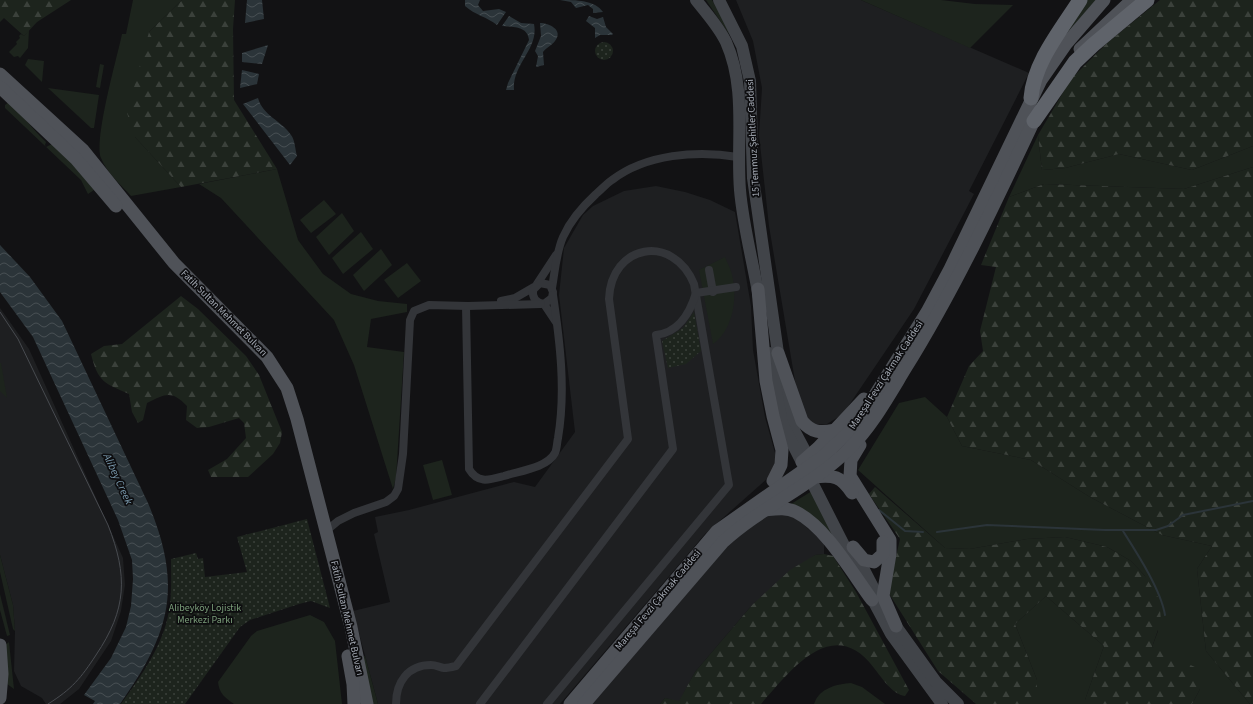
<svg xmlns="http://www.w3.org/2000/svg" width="1253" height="704" viewBox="0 0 1253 704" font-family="'Source Sans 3',sans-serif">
<defs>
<pattern id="forest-firs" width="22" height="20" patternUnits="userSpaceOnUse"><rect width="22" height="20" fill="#1d241d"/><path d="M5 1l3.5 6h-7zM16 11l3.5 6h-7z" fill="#3b413b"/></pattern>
<pattern id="park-dots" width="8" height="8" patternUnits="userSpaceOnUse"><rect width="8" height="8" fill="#1d241d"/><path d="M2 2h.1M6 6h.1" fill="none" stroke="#3b413b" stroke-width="1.8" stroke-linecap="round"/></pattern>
<pattern id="water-waves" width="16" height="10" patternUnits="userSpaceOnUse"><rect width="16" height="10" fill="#2b3439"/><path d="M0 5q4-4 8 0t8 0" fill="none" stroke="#474f53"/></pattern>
</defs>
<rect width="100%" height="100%" fill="#121214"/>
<g fill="#1e1f21">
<path d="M736 0H861L1029 73 969 191 974 194 914 309 843 414 827 424 812 425 806 419 798 399 769 226 759 135 762 88 753 41Z"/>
<path d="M656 186 685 192 710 200 735 212 751 306 753 350 765 417 777 460 769 477 705 534 560 704H378L353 611 390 602 374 534 378 532 375 517 409 510 514 482 535 487 575 432 559 295 564 248 583 215 593 206 624 191Z"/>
<path d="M0 308 29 349 123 558 125 585 121 611 111 641 79 689 60 704H46L42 698 21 686 14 671 15 631 13 605 0 555Z"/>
<path d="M792 514 824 543V554L815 555 753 604 695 672 679 702 665 698 660 704H592L732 541 766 516Z"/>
</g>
<g fill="#1d241d">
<path d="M133 0H182L149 32 135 137 181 187 131 196C121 185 107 173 101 158 94 138 117 58 122 34H126Z"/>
<path d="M706 0H712L731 33 729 34Z"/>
<path d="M861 0H941L975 4 1013 5 970 48Z"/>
<path d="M1086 0H1096L1060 41Z"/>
<path d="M29 30 28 48 20 58 18 56 14 57 9 52 17 44 16 42 20 38 19 36 21 34 24 36Z"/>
<path d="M28 59 44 61 42 82 25 65Z"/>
<path d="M100 64 104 65 100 88 96 87Z"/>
<path d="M48 88 99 95 94 128H91Z"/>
<path d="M9 102C23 115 32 129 46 142L45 145 46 147 52 144 64 154 94 190 88 194 81 180 5 108V105Z"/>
<path d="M1038 135 1042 170 1065 168 1119 154 1192 170 1253 146V167L1184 189 1044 184 1009 197Z"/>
<path d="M277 169 298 240 323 274 351 294 378 301 407 304V312L371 319 367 347 404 352 396 478 393 489 354 365 334 320 221 198 199 184Z"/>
<path d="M324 200 336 214 311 233 300 220Z"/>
<path d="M342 213 354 231 329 255 316 237Z"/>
<path d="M361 232 373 249 343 274 332 258Z"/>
<path d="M381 249 392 265 364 291 353 275Z"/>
<path d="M725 257C727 263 731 269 732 275 738 298 733 330 713 344L699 270Z"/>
<path d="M407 263 421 281 398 298 384 280Z"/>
<path d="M0 363H1L7 398 0 391Z"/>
<path d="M925 397 947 417 962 446 1031 460 1090 497 1162 535 1212 546 1197 569 1206 651 1250 704H1192L1200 689 1152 647 1158 631 1145 576 1131 561 1107 547 1065 537 1027 539 970 549 945 548 858 470 899 403Z"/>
<path d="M442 460 452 495 433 500 423 465Z"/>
<path d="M812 491 848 561 791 504Z"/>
<path d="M0 555 13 605 15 631 13 629 0 572Z"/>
<path d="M0 594 10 635 7 636 0 610Z"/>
<path d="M1046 596 1104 646 1085 700V704H1037V680L1015 624Z"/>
<path d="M310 615 324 622 335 641 342 704H234C225 698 219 693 218 682L251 636 257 631Z"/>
<path d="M9 642 14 689 7 684 5 645Z"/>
<path d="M365 656 378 704H373L361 657Z"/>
<path d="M851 683 862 687 885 704H814C819 688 837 684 851 683Z"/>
</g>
<g fill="url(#forest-firs)">
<path d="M0 0H71L37 22 24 36 4 18 0 22Z"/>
<path d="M182 0H235L233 29 234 100 277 169 181 187 135 137 127 113 149 32Z"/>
<path d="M1160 0H1253V146L1192 170 1119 154 1065 168 1042 170 1038 135 1071 79 1107 43Z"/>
<path d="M1253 167V704H1250L1206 651 1197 569 1212 546 1162 535 1090 497 1031 460 962 446 947 417 969 366 983 351 980 331 996 267 981 265 1009 197 1044 184 1184 189Z"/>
<path d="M181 296 198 309 246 356 259 375 282 432 280 443 273 454 248 477H211L208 470 227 459 246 438 244 423 239 418 209 427 197 428 186 420 187 406C171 390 166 394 147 403L143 420 138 423 132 412 129 394C104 383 98 382 91 354L104 346 122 344Z"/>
<path d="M875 487 945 548 970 549 1027 539 1065 537 1107 547 1131 561 1145 576 1159 599 1161 621 1152 647 1197 668 1200 689 1192 704H1085V700L1104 646 1046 596 1015 624 1037 680V704H976L938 671 888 592 900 539 869 494Z"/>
<path d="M824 554 833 556 856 592 909 690 905 696C892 694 882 678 874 668 833 613 790 671 761 704H660L665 698 679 701 695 672 753 604 790 570 815 555Z"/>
</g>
<g fill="url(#park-dots)">
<circle cx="604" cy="51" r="9"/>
<path d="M694 312 701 351 686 364 668 368 662 341 683 328Z"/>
<path d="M307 519 330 608 311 601 299 604 250 620 240 627 185 704H121C141 676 163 646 169 611 172 595 171 576 171 559L196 553 198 559 203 558 205 577 247 572 237 537Z"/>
</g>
<g fill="url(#water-waves)">
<path d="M247 0H262L264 19 245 23Z"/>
<path d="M465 0H480L478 5 483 11 499 9 506 12 497 25C487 17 475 15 465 6Z"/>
<path d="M560 0C576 0 595 0 603 12L593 13V9L588 5 576 8 571 2Z"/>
<path d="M509 16 521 23 534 24C539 49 512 64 514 90H506L508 83 529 40C528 26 513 27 502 26Z"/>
<path d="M589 16 597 19 603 17 606 27 613 34 612 35H600L595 38V28L586 21Z"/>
<path d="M540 23C549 23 564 30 555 41 552 45 547 47 543 52L544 65 536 67 538 56 535 51 541 36Z"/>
<path d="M268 45 262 64 242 62V53Z"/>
<path d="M242 70 259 74 257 84 240 88Z"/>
<path d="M258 98C263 116 281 120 291 135 295 140 295 149 297 156L290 165 243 104Z"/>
<path d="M0 245 30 277 62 321 148 503C183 586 171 632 120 704H93L95 701 84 695 111 658 126 627 131 606 133 579 132 560 118 520 33 337 0 292Z"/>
</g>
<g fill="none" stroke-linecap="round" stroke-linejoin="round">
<g stroke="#2b3439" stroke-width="2">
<path d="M879 510 905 531 923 532"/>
<path d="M1123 531C1137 553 1161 590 1165 615"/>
<path d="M937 532 987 525 1105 530H1156L1168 526 1183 515 1253 501"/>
</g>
<g stroke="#333539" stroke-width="8">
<path d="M709 270 713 292"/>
<path d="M537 284 556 255"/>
<path d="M552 288C555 271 556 253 563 237 570 221 583 206 596 194 601 190 606 184 612 180 646 154 697 150 738 157"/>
<path d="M501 301 515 298 534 287"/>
<path d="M544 304 552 298 553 292 550 285 540 283 533 290C532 298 536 303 544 304L556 322"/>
<path d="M466 306 469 469C478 484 489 480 504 476 519 471 547 468 555 453 557 449 557 442 558 438 566 391 560 342 553 295"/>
<path d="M326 531 338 521 354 513 386 502 394 496 398 489 403 454 410 320 414 311 429 305 468 306 541 304"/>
<path d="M396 704C396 682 408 665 431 665 436 665 439 667 444 668 448 668 452 667 456 666L628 439 609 299C611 244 673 233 694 284L729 485 547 704"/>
<path d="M480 704 673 449 656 335C678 333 690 313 696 293L736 287"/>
</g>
<g stroke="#414449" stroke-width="12">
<path d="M696 0C707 14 719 27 726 42 747 89 736 141 740 190 743 226 753 262 759 298"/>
<path d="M719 0 742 46 750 81 753 178 785 402 795 432 812 464"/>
<path d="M769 353 782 423 857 571"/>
<path d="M859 560 878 597"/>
<path d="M868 591 891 634 942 704"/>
<path d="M890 618 936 682 958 704"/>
</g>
<g stroke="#4f5258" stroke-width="13">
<path d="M1080 49 1132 0"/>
<path d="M0 74 83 150 174 263 267 357 287 388 297 419 351 627 367 704"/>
<path d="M0 87 76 159 116 206"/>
<path d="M758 289 766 381 773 416 782 450 781 465 773 481"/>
<path d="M778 353 802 421C812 433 820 433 835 430"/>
<path d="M860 445 851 460 850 476 890 540V554L883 596 896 626"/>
<path d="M802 462 818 448 864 399"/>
<path d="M814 477C834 475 841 476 852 493"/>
<path d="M765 510C775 509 786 507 796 512 826 527 852 573 872 600"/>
<path d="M853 547 864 560 874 562 883 554V542"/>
<path d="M0 645 2 674 0 698"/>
<path d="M348 656 353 684 354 704"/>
<path d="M570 704 717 531 821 458 847 434 865 411 927 312 950 269 1041 80 1066 44 1104 0"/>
<path d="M584 704 723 542C761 507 812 486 849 449 872 426 888 397 905 369 956 287 997 199 1038 112"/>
</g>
<g stroke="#5f636a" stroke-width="15">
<path d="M1031 98C1034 62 1061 30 1080 0"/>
<path d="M1034 121 1075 62 1093 45 1147 0"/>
</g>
<path stroke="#484b50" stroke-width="1" d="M0 312 18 339 108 525C128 576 127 609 96 655 81 678 72 689 48 704"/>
</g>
<g text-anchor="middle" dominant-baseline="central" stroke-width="3.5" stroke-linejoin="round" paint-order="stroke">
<g font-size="10" fill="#a4aab4" stroke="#0d0d0f">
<text transform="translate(753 138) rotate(-93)">15 Temmuz Şehitler Caddesi</text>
<text transform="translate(224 313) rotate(45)">Fatih Sultan Mehmet Bulvarı</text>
<text transform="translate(886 375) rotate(-57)">Mareşal Fevzi Çakmak Caddesi</text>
<text transform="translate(658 600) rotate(-50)">Mareşal Fevzi Çakmak Caddesi</text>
<text transform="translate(347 618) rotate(77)">Fatih Sultan Mehmet Bulvarı</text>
</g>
<g font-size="10" fill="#7c9f7b" stroke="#0d0d0f">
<text x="205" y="608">Alibeyköy Lojistik<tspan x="205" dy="12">Merkezi Parkı</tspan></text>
</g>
<g font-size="11" font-style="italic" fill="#7b9baf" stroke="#0d0d0f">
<text transform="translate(118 479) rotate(65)">Alibey Creek</text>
</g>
</g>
</svg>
